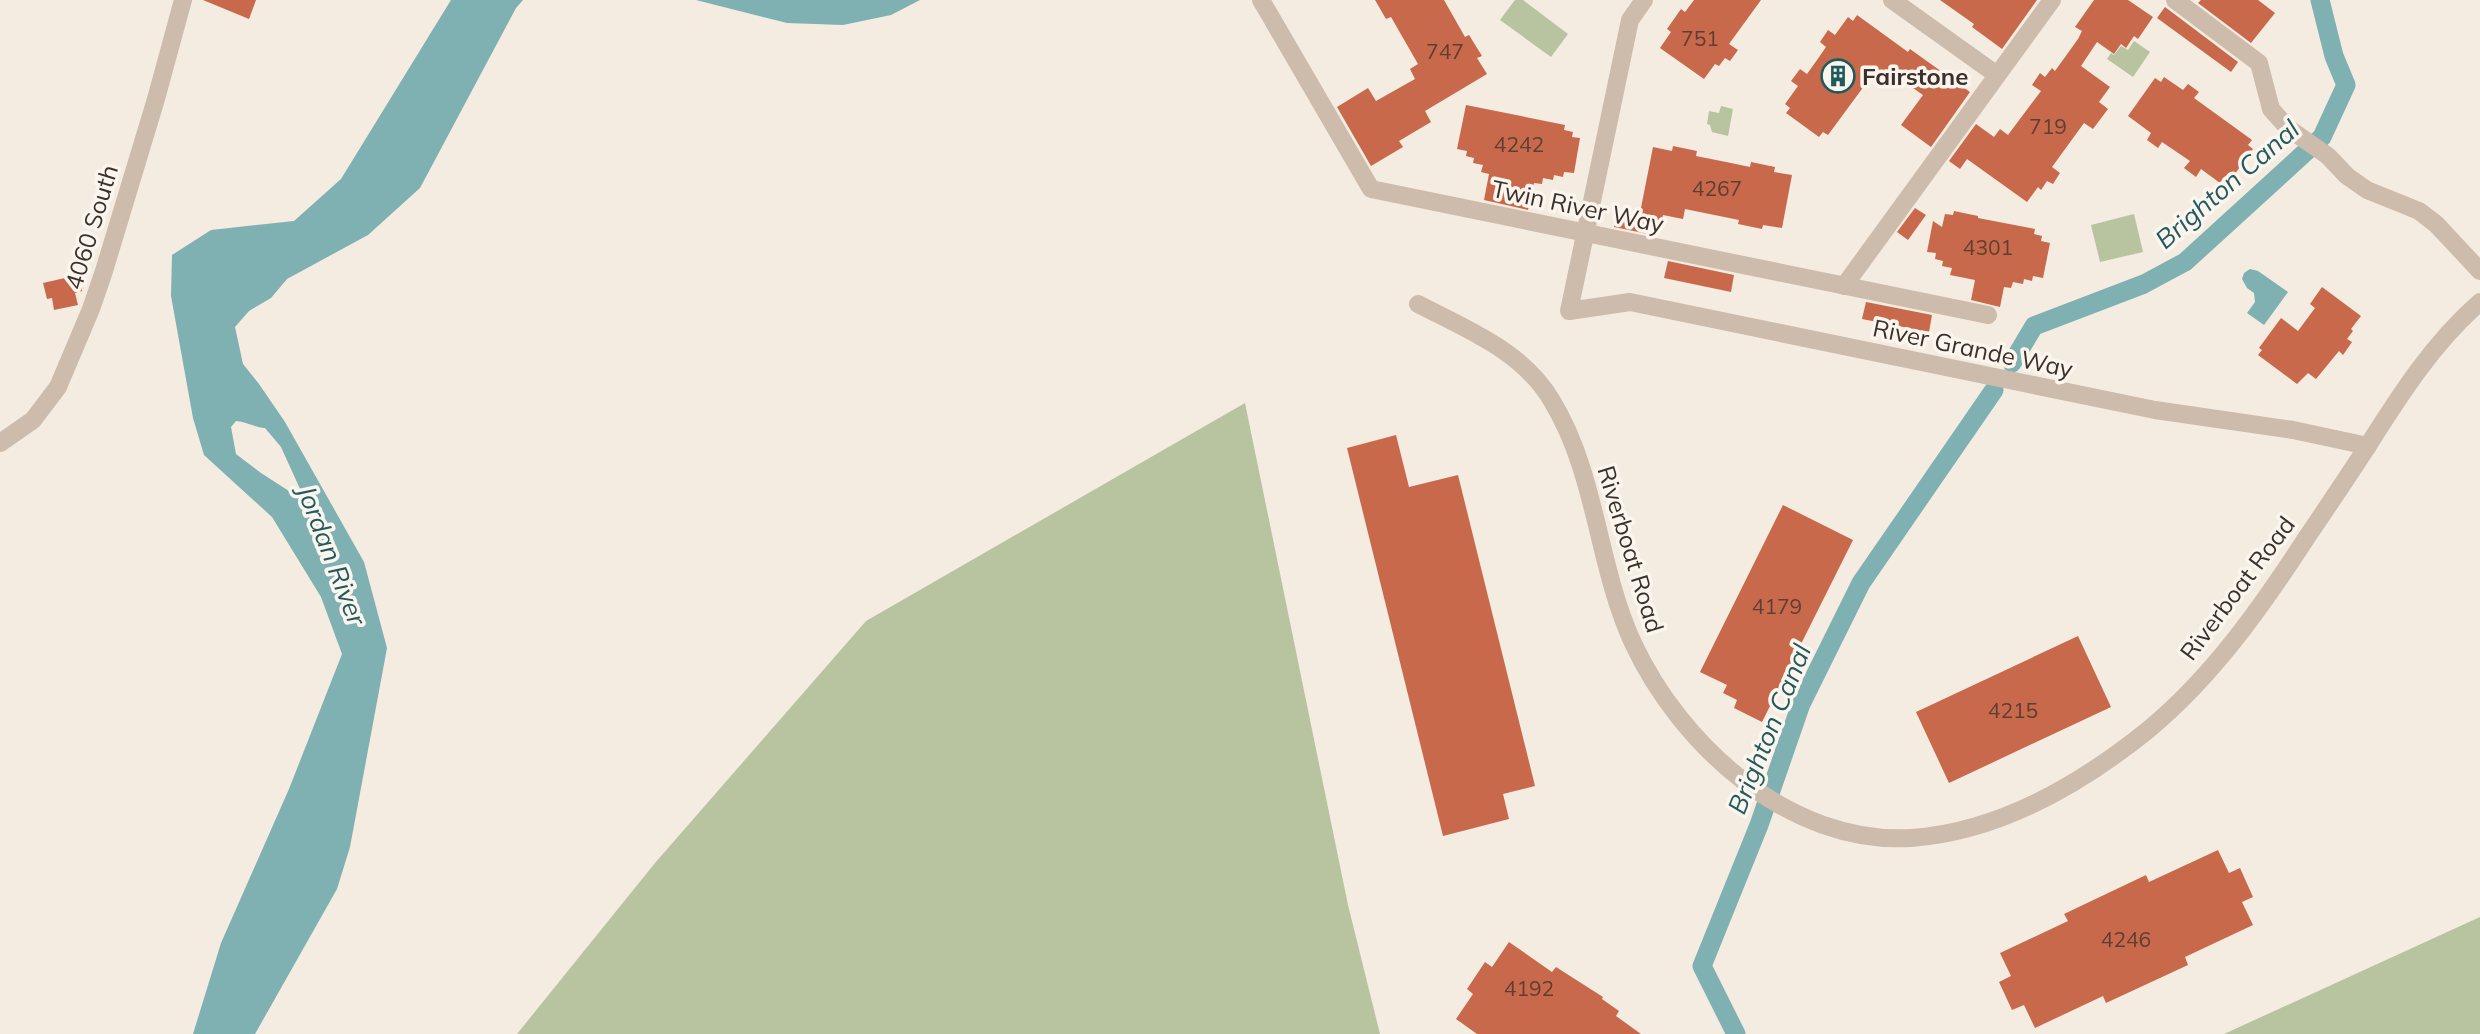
<svg xmlns="http://www.w3.org/2000/svg" width="2480" height="1034" viewBox="0 0 2480 1034" font-family="Mulish,sans-serif">
<rect width="100%" height="100%" fill="#f4ebe1"/>
<g fill="#b8c4a0">
<path d="M1515 0H1523L1568 34 1551 57 1500 20Z"/>
<path d="M2134 41 2150 52 2133 77 2107 59 2111 53 2114 55 2121 46 2128 50Z"/>
<path d="M1721 106 1733 109 1728 136 1712 132 1710 125 1707 124 1709 111 1719 113Z"/>
<path d="M2134 214 2143 252 2100 262 2091 225Z"/>
<path d="M1245 403 1348 905 1380 1034H517L655 863 866 621Z"/>
<path d="M2480 917V1034H2224Z"/>
</g>
<g fill="#7fb0b2" fill-rule="evenodd">
<path d="M451 0H523L516 8 420 188 368 235 287 279 271 298 249 311 235 327 243 364 259 384 285 422 364 562 387 648 350 847 337 889 255 1034H193L221 943 289 789 342 654 321 597 272 517 204 455 193 418 171 296 172 255 211 230 294 221 341 179ZM236 421C247 422 254 427 265 428L281 447 306 502 261 473 236 454 231 427Z"/>
<path d="M696 0H920L891 15 843 25 787 23Z"/>
<path d="M2250 269 2258 271 2288 292 2264 325 2247 313 2255 302 2254 293 2247 288 2242 279 2244 273Z"/>
</g>
<g fill="none" stroke-linecap="round" stroke-linejoin="round">
<g stroke="#7fb0b2" stroke-width="19">
<path d="M2012 363 2034 326 2144 284 2185 262 2322 137 2346 85 2334 56 2320 0"/>
<path d="M1736 1034 1702 966 1759 825 1801 704 1861 583 1994 390"/>
</g>
</g>
<g fill="#c8694b">
<path d="M203 0H256L249 19Z"/>
<path d="M1375 0H1444L1465 37 1469 35 1482 56 1477 58 1487 74 1425 111 1431 122 1399 141 1403 147 1371 166 1337 107 1368 88 1376 101 1415 79 1410 69 1418 64 1391 17 1386 19Z"/>
<path d="M1694 0H1761L1729 44 1738 50 1730 61 1725 58 1719 66 1715 64 1704 79 1660 48 1671 32 1667 29 1681 9 1685 12Z"/>
<path d="M1940 0H2037L2002 49 1972 27 1974 24Z"/>
<path d="M2094 0H2128L2153 17 2138 39 2134 36 2126 48 2121 44 2114 54 2097 42 2081 66 2110 87 2099 102 2108 109 2093 129 2084 123 2052 167 2060 173 2053 184 2047 181 2041 190 2038 187 2027 202 1967 159 1960 169 1949 161 1976 124 1994 137 2000 129 2008 135 2041 91 2032 85 2040 73 2045 77 2052 68 2055 71 2078 39 2082 31 2075 27Z"/>
<path d="M2201 0H2258L2275 13 2251 43 2198 3Z"/>
<path d="M2165 7 2238 62 2231 72 2157 18Z"/>
<path d="M1857 15 1908 52 1910 49 1970 92 1931 147 1901 125 1923 95 1886 69 1876 82 1870 78 1828 135 1823 132 1819 137 1786 113 1790 108 1785 104 1798 86 1791 81 1800 69 1807 74 1817 60 1826 47 1820 42 1828 30 1835 35 1848 17 1853 21Z"/>
<path d="M2164 77 2183 90 2188 84 2199 92 2194 98 2252 140 2248 145 2253 149 2229 182 2224 178 2220 183 2201 169 2196 177 2184 168 2190 161 2162 142 2158 148 2147 140 2151 133 2128 116 2155 78 2161 82Z"/>
<path d="M1466 105 1565 125 1564 130 1573 132 1572 137 1580 138 1574 173 1564 172 1563 177 1554 175 1553 180 1543 178 1542 184 1534 183 1528 210 1484 200 1489 174 1481 172 1483 165 1473 163 1474 158 1466 156 1467 151 1457 149Z"/>
<path d="M1673 146 1697 151 1696 156 1731 163 1750 167 1751 162 1775 167 1774 172 1792 175 1782 228 1763 225 1762 229 1738 224 1739 220 1685 209 1683 219 1663 215 1658 236 1614 227 1616 214 1639 218 1653 147 1672 151Z"/>
<path d="M1915 208 1926 215 1908 240 1897 232Z"/>
<path d="M1954 211 1978 216V218L2035 229 2034 234 2042 236 2041 241 2050 243 2043 278 2033 276 2032 281 2024 279 2023 284 2013 282 2011 288 2004 287 2000 307 1971 300 1975 280 1950 275 1952 268 1942 266 1943 261 1935 259 1936 253 1927 252 1933 221 1942 227 1945 214 1953 215Z"/>
<path d="M1668 261 1734 275 1731 292 1664 278Z"/>
<path d="M78 275 82 291 75 293 78 305 54 310 52 298 47 299 43 283Z"/>
<path d="M2322 287 2361 316 2351 329 2353 331 2347 339 2352 342 2343 355 2339 351 2316 379 2308 373 2297 384 2258 355 2262 350 2259 348 2281 318 2298 331 2315 308 2310 304Z"/>
<path d="M1866 302 1932 315 1929 332 1862 319Z"/>
<path d="M1396 435 1409 487 1458 475 1535 786 1503 794 1509 819 1443 836 1347 448Z"/>
<path d="M1783 505 1853 540 1762 722 1734 708 1737 700 1723 693 1727 685 1700 672Z"/>
<path d="M2078 636 2111 707 1949 783 1916 712Z"/>
<path d="M2218 850 2229 873 2240 868 2253 897 2242 902 2253 925 2185 957 2188 965 2106 1003 2103 996 2035 1028 2024 1005 2012 1010 1999 982 2011 976 2000 953 2068 921 2064 914 2146 875 2149 882Z"/>
<path d="M1509 942 1552 972 1556 967 1603 997 1602 999 1619 1011 1616 1016 1641 1034H1477L1456 1019 1473 994 1467 989 1485 962 1492 967Z"/>
</g>
<g fill="none" stroke-linecap="round" stroke-linejoin="round">
<g stroke="#cdbbac" stroke-width="18">
<path d="M1261 0 1371 189 1988 315"/>
<path d="M1644 0 1630 20 1569 311 1630 302 2155 410 2293 430 2368 446"/>
<path d="M1892 0 1997 75"/>
<path d="M2175 0 2259 63 2271 109 2288 128 2328 156 2347 176 2367 190 2419 211 2436 224 2480 271"/>
<path d="M1844 286 2052 0"/>
<path d="M1418 304C1466 329 1523 351 1552 401 1597 475 1597 565 1633 643 1681 746 1790 845 1911 838 1998 832 2081 784 2148 730 2212 677 2260 609 2305 540 2326 509 2347 478 2367 447 2400 395 2433 343 2480 302"/>
<path d="M0 443 33 420 58 387 91 309 104 271 156 99 183 0"/>
</g>
</g>
<defs>
<symbol id="building-ring" viewBox="-11 -11 22 22"><circle r="9.5" fill="#fbf5ee" stroke="#1f5a5e" stroke-width="1.5"/><path d="M-4-6H4V6H1V3H-1V6H-4ZM-2.5-4.3h1.7v1.8h-1.7ZM.8-4.3h1.7v1.8H.8ZM-2.5-1h1.7V.8h-1.7ZM.8-1h1.7V.8H.8Z" fill="#1f5a5e"/></symbol>
</defs>
<g fill-rule="evenodd">
<use href="#building-ring" x="1819" y="57" width="38" height="38"/>
</g>
<g text-anchor="middle" dominant-baseline="central" stroke-width="7" stroke-linejoin="round" paint-order="stroke">
<g font-size="21" fill="#5e3e33">
<text x="1700" y="38">751</text>
<text x="1445" y="51">747</text>
<text x="2048" y="126">719</text>
<text x="1519" y="144">4242</text>
<text x="1717" y="188">4267</text>
<text x="1988" y="247">4301</text>
<text x="1777" y="606">4179</text>
<text x="2013" y="710">4215</text>
<text x="2126" y="939">4246</text>
<text x="1529" y="988">4192</text>
</g>
<g font-size="24" font-weight="bold" fill="#3b302b" stroke="#fbf5ee" text-anchor="start">
<text x="1862" y="76">Fairstone</text>
</g>
<g font-size="24" fill="#3b302b" stroke="#fbf5ee">
<text transform="translate(1578 206) rotate(12)">Twin River Way</text>
<text transform="translate(91 227) rotate(-73)">4060 South</text>
<text transform="translate(1973 348) rotate(12)">River Grande Way</text>
<text transform="translate(1631 549) rotate(73)">Riverboat Road</text>
<text transform="translate(2237 588) rotate(-53)">Riverboat Road</text>
</g>
<g font-size="26" font-style="italic" fill="#1f5a5e" stroke="#fbf5ee">
<text transform="translate(2227 184) rotate(-41)">Brighton Canal</text>
<text transform="translate(332 555) rotate(69)">Jordan River</text>
<text transform="translate(1769 729) rotate(-68)">Brighton Canal</text>
</g>
</g>
</svg>
